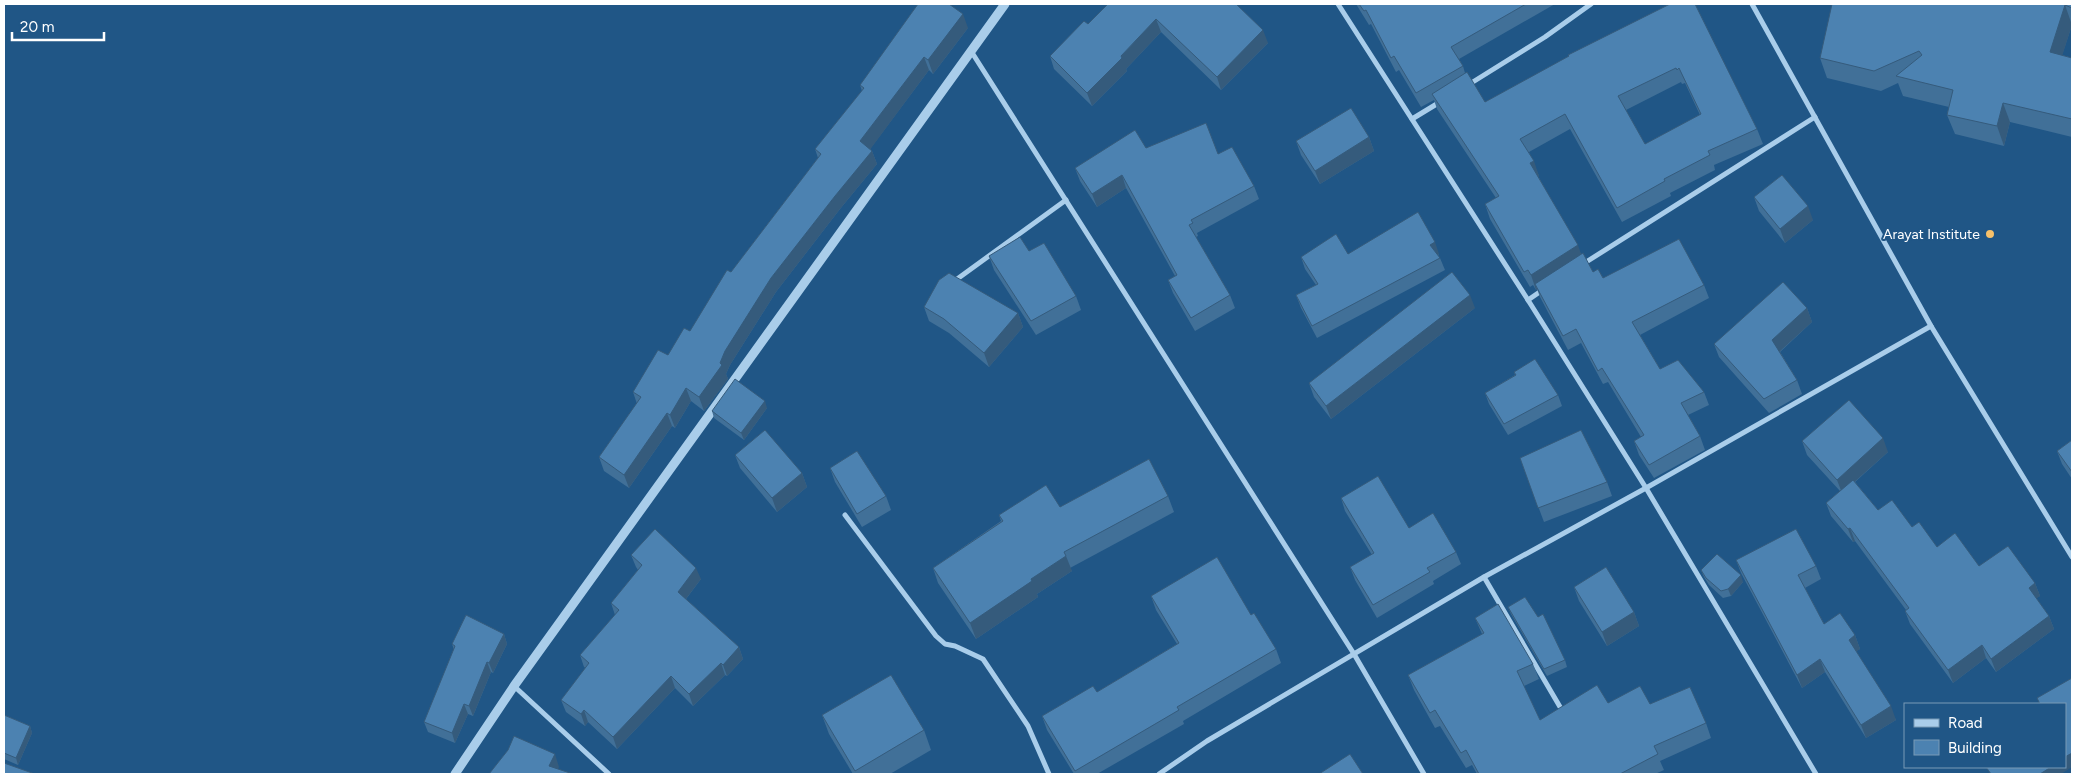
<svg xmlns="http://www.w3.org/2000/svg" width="2076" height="778" viewBox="0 0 2076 778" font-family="Figtree,sans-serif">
<rect width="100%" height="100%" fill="#205686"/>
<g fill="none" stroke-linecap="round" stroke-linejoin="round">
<g stroke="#a9cdea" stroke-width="5">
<path d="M1338 4 1528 300 1646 488 1816 774"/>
<path d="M1752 4 1931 326 2072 557"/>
<path d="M971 51 1354 654 1424 774"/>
<path d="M1468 85 1545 37 1591 4"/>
<path d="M1412 119 1440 102"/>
<path d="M1583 264 1815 117"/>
<path d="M953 282 1066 200"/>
<path d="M1528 300 1544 289"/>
<path d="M845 515 936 636 945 644 955 646 983 659 1028 726 1049 774"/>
<path d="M1484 577 1563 712"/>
<path d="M514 686 609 774"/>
<path d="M1159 774 1207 741 1484 577 1646 488 1931 326"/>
</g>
<path stroke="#a9cdea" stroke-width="9" d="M455 774 514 686 1005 4"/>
</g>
<g fill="#417098" fill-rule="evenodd">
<path d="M1108 4 1268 43 1221 90 1161 32 1126 69 1127 71 1092 106 1054 69 1050 56 1088 24Z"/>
<path d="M1356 4H1555L1459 59 1463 66 1465 73 1485 102 1670 4 1757 129 1763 144 1714 165 1715 170 1670 193 1671 196 1622 222 1570 129 1529 152 1539 176H1538L1581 254 1593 272 1603 278 1704 285 1709 298 1640 335 1660 369 1704 392 1709 405 1688 415 1700 436 1705 450 1654 478 1639 455 1634 441 1641 437 1608 382 1603 384 1581 343 1568 350 1540 297 1537 289 1536 290 1533 285 1530 287 1490 219 1485 204 1496 198 1437 109 1434 100 1421 107 1399 70 1396 72 1371 24 1369 25ZM1681 82 1682 84 1685 83 1700 115 1645 144 1626 110Z"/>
<path d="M2072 4V25L2062 55 2072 58V137L2010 122 2004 146 1955 134 1947 115 1949 107 1903 96 1898 83 1881 91 1827 78 1820 58Z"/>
<path d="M968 28 933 74 929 70 870 149 872 151 877 164 840 209 776 292 730 365 726 374 728 379 704 411 691 401 675 428 672 426 629 488 604 471 599 457 637 404 633 392 668 355 690 331 731 272 818 158 815 149 862 91 860 85Z"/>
<path d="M1369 137 1374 151 1320 184 1301 155 1296 141Z"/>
<path d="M1146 148 1218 154 1254 186 1259 199 1197 233 1198 236 1196 237 1230 295 1235 308 1195 331 1173 293 1168 280 1175 276 1126 188 1097 207 1080 181 1075 168Z"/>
<path d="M1754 197 1813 220 1785 243 1759 211Z"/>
<path d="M1029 251 1076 296 1081 310 1036 335 994 270 989 256Z"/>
<path d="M1348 254H1439L1438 255 1440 258 1445 270 1317 338 1301 308 1296 295 1316 285 1305 269 1301 257Z"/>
<path d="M924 307 1018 313 1023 327 989 367 949 333 929 321Z"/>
<path d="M1475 308 1331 419 1314 397 1309 383Z"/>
<path d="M1807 308 1812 322 1780 352 1797 380 1802 394 1769 413 1719 357 1714 344Z"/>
<path d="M1514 372 1558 395 1562 406 1508 435 1489 404 1485 393 1515 375Z"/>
<path d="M767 408 744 440 714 418 712 411Z"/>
<path d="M2072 440V479L2062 464 2057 451Z"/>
<path d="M1802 441 1888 452 1855 482 1878 510 1912 527 1937 547 1979 566 2035 583 2040 596 2036 598 2049 616 2054 629 1996 672 1986 658 1953 683 1910 624 1905 611 1906 610 1855 541 1853 542 1831 516 1826 503 1840 491 1807 455Z"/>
<path d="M735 455 802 473 807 487 777 512 740 468Z"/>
<path d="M1520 458 1607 482 1612 496 1544 522Z"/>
<path d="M830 468 886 496 891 510 862 527 835 482Z"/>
<path d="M1168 496 1174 512 1070 568 1072 571 1037 594 1038 597 976 639 938 583 933 568 1001 521 999 515 1060 507Z"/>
<path d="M1341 498 1409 528 1456 552 1461 564 1433 581 1434 584 1377 618 1355 580 1350 567 1372 555 1345 511Z"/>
<path d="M631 555 701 579 686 599 739 647 743 659 727 676 725 675 693 706 675 688 617 749 588 722 585 726 566 712 561 700 586 668 584 667 580 655 615 615 611 603 638 570 636 567Z"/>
<path d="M1736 560 1816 566 1821 579 1805 588 1824 624 1855 635 1860 649 1856 651 1896 720 1866 738 1825 672 1802 688 1741 573Z"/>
<path d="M1701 570 1743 582 1731 596 1723 598 1709 585 1704 577Z"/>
<path d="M1574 587 1634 612 1639 626 1607 646 1579 601Z"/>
<path d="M1151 596 1251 615 1276 649 1281 663 1183 721 1184 724 1097 774H1074L1047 730 1042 716 1097 692 1177 644 1156 610Z"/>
<path d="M1508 607 1565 660 1567 667 1547 676 1511 614Z"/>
<path d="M1475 618 1533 664 1539 679 1524 686 1540 720 1608 703 1650 704 1706 723 1711 738 1660 761 1664 770 1655 774H1477L1472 765 1466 768 1440 726 1435 728 1414 690 1408 675 1482 634Z"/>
<path d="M504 634 507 644 493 673 491 672 473 716 468 714 455 743 428 732 424 722 454 650 452 644Z"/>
<path d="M4 715 30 726 32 733 18 765 4 759Z"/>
<path d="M822 715 924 730 931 750 890 774H853L829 734Z"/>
</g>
<g fill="#355b7c">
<path d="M2065 5 2072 25 2057 72 2050 52Z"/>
<path d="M963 14 968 28 933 74 928 60Z"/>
<path d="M1156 19 1161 32 1126 69 1127 71 1092 106 1087 93Z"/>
<path d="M1263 30 1268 43 1221 90 1217 77Z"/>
<path d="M924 57 929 70 866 155 860 141Z"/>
<path d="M2003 103 2010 122 2004 146 1997 126Z"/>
<path d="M1369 137 1374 151 1320 184 1315 171Z"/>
<path d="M872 151 877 164 840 209 776 292 730 365 726 374 728 379 704 411 699 397 720 363 725 351 771 278 835 196Z"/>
<path d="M1534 161 1539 176 1536 178 1530 163Z"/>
<path d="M1122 175 1126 188 1097 207 1092 194Z"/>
<path d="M1808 206 1813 220 1785 243 1780 229Z"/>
<path d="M1435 242 1439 254 1435 257 1430 245Z"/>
<path d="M1578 245 1583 260 1535 284 1537 289 1536 290 1531 275Z"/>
<path d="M1470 295 1475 308 1331 419 1326 406Z"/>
<path d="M1807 308 1812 322 1777 354 1772 340Z"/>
<path d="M1018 313 1023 327 989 367 984 353Z"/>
<path d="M686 388 691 401 675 428 670 415Z"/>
<path d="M765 401 767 408 744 440 741 433Z"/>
<path d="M667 413 672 426 629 488 624 475Z"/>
<path d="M1883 438 1888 452 1842 493 1837 480Z"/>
<path d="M802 473 807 487 777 512 772 498Z"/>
<path d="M1850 528 1855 541 1853 542 1848 529Z"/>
<path d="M1066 556 1072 571 1037 594 1038 597 976 639 970 623 1031 579Z"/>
<path d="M696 568 701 579 682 604 678 592Z"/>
<path d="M1741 575 1743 582 1731 596 1728 589Z"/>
<path d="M2035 583 2040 596 2033 601 2029 588Z"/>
<path d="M1634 612 1639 626 1607 646 1602 632Z"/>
<path d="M2049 616 2054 629 1996 672 1991 659Z"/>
<path d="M504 634 507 644 493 673 489 663Z"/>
<path d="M1855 635 1860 649 1854 653 1849 640Z"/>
<path d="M1982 645 1986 658 1953 683 1948 670Z"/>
<path d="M739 647 743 659 727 676 723 665Z"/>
<path d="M1820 659 1825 672 1802 688 1797 675Z"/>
<path d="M487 662 491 672 473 716 469 706Z"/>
<path d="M721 663 725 675 693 706 689 694Z"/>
<path d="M671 676 675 688 617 749 613 737Z"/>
<path d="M464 704 468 714 455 743 452 733Z"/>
<path d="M1891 706 1896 720 1866 738 1861 725Z"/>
<path d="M584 710 588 722 585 726 581 714Z"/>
<path d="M30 726 32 733 18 765 16 758Z"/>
<path d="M2072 753V767L2061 774H2040L2051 767H2065V757Z"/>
<path d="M555 754 559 767 556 774 549 766Z"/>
</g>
<g fill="#4c82b1" stroke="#355b7c" fill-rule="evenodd">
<path d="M918 4H949L963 14 928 60 924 57 860 141 872 151 835 196 771 278 725 351 720 363 722 365 699 397 686 388 670 415 667 413 624 475 599 457 641 397 633 392 658 350 668 355 684 328 690 331 727 270 731 272 821 154 815 149 864 88 860 85Z"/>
<path d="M1108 4H1236L1263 30 1217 77 1156 19 1121 56 1122 58 1087 93 1050 56 1084 21 1088 24Z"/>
<path d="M1359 4H1526L1451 47 1463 66 1416 93 1394 56 1391 58 1366 10 1364 11Z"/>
<path d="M1670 4H1695L1757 129 1708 151 1710 155 1664 179 1665 181 1617 208 1565 114 1520 139 1534 161 1530 163 1578 245 1531 275 1528 270 1524 272 1485 204 1499 196 1432 94 1467 72 1485 102 1569 56 1568 55ZM1676 68 1677 70 1679 68 1701 114 1645 144 1618 96Z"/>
<path d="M1832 4H2072V8L2065 5 2050 52 2072 58V119L2003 103 1997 126 1947 115 1953 90 1896 76 1922 55 1919 51 1874 71 1820 58Z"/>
<path d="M1351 108 1369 137 1315 171 1296 141Z"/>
<path d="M1206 123 1218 154 1232 147 1254 186 1191 220 1193 223 1189 225 1230 295 1191 318 1168 280 1177 275 1122 175 1092 194 1075 168 1135 130 1146 148Z"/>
<path d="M1782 175 1808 206 1780 229 1754 197Z"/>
<path d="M1418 212 1435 242 1430 245 1440 258 1312 326 1296 295 1318 284 1301 257 1336 234 1348 254Z"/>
<path d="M1020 237 1029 251 1044 243 1076 296 1031 321 989 256Z"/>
<path d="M1679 239 1704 285 1632 322 1660 369 1678 360 1704 392 1681 403 1700 436 1649 465 1634 441 1644 435 1602 368 1598 371 1576 329 1563 336 1535 284 1583 253 1593 272 1598 269 1603 278Z"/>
<path d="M1452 272 1470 295 1326 406 1309 383Z"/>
<path d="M949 273 1018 313 984 353 944 319 924 307 939 280Z"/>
<path d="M1783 282 1807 308 1772 340 1797 380 1764 399 1714 344Z"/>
<path d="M1535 359 1558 395 1504 424 1485 393 1516 375 1514 372Z"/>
<path d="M735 379 765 401 741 433 712 411Z"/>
<path d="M1849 400 1883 438 1837 480 1802 441Z"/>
<path d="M765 430 802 473 772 498 735 455Z"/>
<path d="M1581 430 1607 482 1538 508 1520 458Z"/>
<path d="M2072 440V472L2057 451Z"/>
<path d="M857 451 886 496 857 514 830 468Z"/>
<path d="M1149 459 1168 496 1064 552 1066 556 1031 579 1032 581 970 623 933 568 1003 521 999 515 1046 485 1060 507Z"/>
<path d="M1378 476 1409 528 1433 513 1456 552 1427 568 1430 572 1373 605 1350 567 1374 553 1341 498Z"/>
<path d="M1853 480 1878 510 1892 500 1912 527 1919 522 1937 547 1955 533 1979 566 2008 546 2035 583 2029 588 2049 616 1991 659 1982 645 1948 670 1905 611 1909 608 1850 528 1848 529 1826 503Z"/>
<path d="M655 529 696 568 678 592 739 647 723 665 721 663 689 694 671 676 613 737 584 710 581 714 561 700 589 663 580 655 619 610 611 603 642 565 631 555Z"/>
<path d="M1796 529 1816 566 1798 575 1824 624 1840 613 1855 635 1849 640 1891 706 1861 725 1820 659 1797 675 1736 560Z"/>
<path d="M1717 554 1741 575 1728 589 1721 591 1706 578 1701 570Z"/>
<path d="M1217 557 1251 615 1254 613 1276 649 1177 707 1179 710 1075 771 1042 716 1093 686 1097 692 1179 643 1151 596Z"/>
<path d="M1606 567 1634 612 1602 632 1574 587Z"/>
<path d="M1525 597 1538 617 1543 614 1565 660 1544 669 1508 607Z"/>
<path d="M1498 604 1533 664 1517 671 1540 720 1597 685 1608 703 1640 686 1650 704 1690 687 1706 723 1654 746 1658 754 1620 774H1479L1466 750 1461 753 1435 710 1430 713 1408 675 1484 633 1475 618Z"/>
<path d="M466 615 504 634 489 663 487 662 469 706 464 704 452 733 424 722 455 646 452 644Z"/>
<path d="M891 675 924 730 855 771 822 715Z"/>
<path d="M2072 678V753L2065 757V704H2040L2037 698Z"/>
<path d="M4 715 30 726 16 758 4 753Z"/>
<path d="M514 736 555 754 549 766 573 774H489L508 750Z"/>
<path d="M1350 754 1363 774H1319Z"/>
<path d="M4 763 35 774H4Z"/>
<path d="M1986 767H2051L2040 774H1991Z"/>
</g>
<circle fill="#f7c16a" stroke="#205686" stroke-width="2" cx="1990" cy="234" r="5"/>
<g text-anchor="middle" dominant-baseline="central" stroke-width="4" stroke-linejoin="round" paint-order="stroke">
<g font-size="14" fill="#fff" stroke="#205686" text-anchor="end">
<text x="1980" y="234">Arayat Institute</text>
</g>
</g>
<rect width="2076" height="778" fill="none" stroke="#ffffff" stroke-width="10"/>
<rect x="1904" y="703" width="162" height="65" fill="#205686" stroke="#799ab6"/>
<rect x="1914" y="719" width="25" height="8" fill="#a9cdea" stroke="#799ab6"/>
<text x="1948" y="728" font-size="15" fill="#ffffff">Road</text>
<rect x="1914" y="740" width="25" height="15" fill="#4c82b1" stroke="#799ab6"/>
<text x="1948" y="753" font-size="15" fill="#ffffff">Building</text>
<path d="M12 32v8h92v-8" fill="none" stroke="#ffffff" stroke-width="2.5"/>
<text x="20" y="32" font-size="15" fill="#ffffff" stroke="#205686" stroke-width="4" paint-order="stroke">20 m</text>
</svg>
